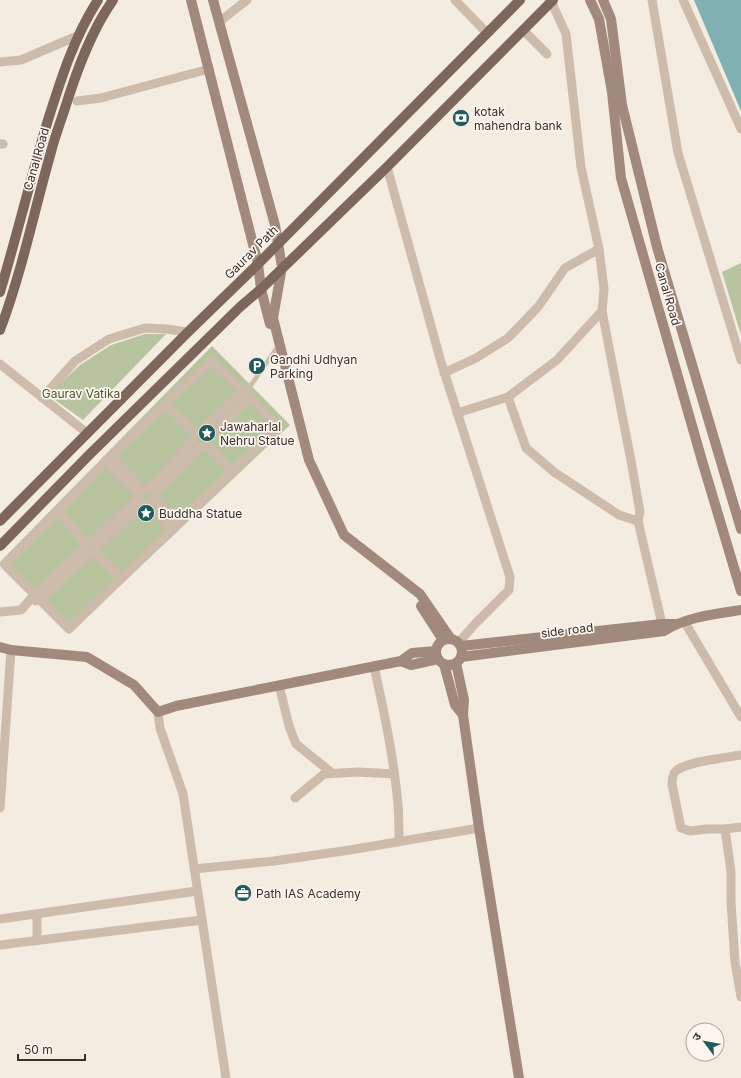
<svg xmlns="http://www.w3.org/2000/svg" width="741" height="1078" viewBox="0 0 741 1078" font-family="Inter,'Noto Sans Devanagari',sans-serif">
<rect width="100%" height="100%" fill="#f4ebe1"/>
<g fill="#b8c4a0">
<path d="M741 263V335L722 272Z"/>
<path d="M145 334H166L83 420 48 395 80 365 111 345Z"/>
<path d="M212 346 290 425 69 634 0 565V562Z"/>
</g>
<path fill="#7fb0b2" d="M694 0H741V111Z"/>
<g fill="none" stroke-linecap="round" stroke-linejoin="round">
<path stroke="#cdbbac" stroke-width="4.5" d="M249 388 276 349"/>
<g stroke="#cdbbac" stroke-width="9">
<path d="M455 0 487 33"/>
<path d="M652 0 678 153 741 360"/>
<path d="M683 0 741 129"/>
<path d="M551 1 566 34 581 167 599 249 604 289 602 311 632 466 640 512 638 521 662 624"/>
<path d="M219 22 247 0"/>
<path d="M523 30 547 54"/>
<path d="M0 62 21 60 77 36"/>
<path d="M77 101 101 98 209 69"/>
<path d="M0 144H3"/>
<path d="M387 167 441 362 510 577 509 590 474 625 459 642"/>
<path d="M211 361 246 393 278 427 69 629 5 565 111 456Z"/>
<path d="M0 364 87 433"/>
<path d="M444 373 476 358 508 338 538 307 565 268 599 249"/>
<path d="M508 397 526 448 554 472 619 515 638 521"/>
<path d="M42 398 75 361 109 339 145 328 166 329 188 332"/>
<path d="M165 404 195 433"/>
<path d="M457 413 508 397 557 360 602 311"/>
<path d="M204 429 244 390"/>
<path d="M211 435 251 397"/>
<path d="M208 446 233 472"/>
<path d="M111 456 143 490"/>
<path d="M105 461 139 495"/>
<path d="M148 489 193 441"/>
<path d="M153 495 199 448"/>
<path d="M153 497 178 524"/>
<path d="M147 504 173 530"/>
<path d="M58 510 86 544"/>
<path d="M92 542 139 497"/>
<path d="M96 548 144 504"/>
<path d="M95 552 120 578"/>
<path d="M36 601 40 599 90 554"/>
<path d="M0 612 21 610 35 594 85 548"/>
<path d="M684 621 741 717"/>
<path d="M374 666C384 712 394 758 398 805 399 817 399 829 399 841"/>
<path d="M279 685 289 726 296 744 332 773"/>
<path d="M158 712 160 728 183 794 226 1078"/>
<path d="M741 755C725 758 690 761 677 770 673 773 672 779 672 784L681 828 690 831 707 829H725L741 827"/>
<path d="M295 798 324 774 358 772 394 774"/>
<path d="M0 808 11 650"/>
<path d="M725 829 731 872V902L735 962 741 997"/>
<path d="M194 869 274 861 350 850 479 828"/>
<path d="M37 914V941"/>
<path d="M0 919 197 891"/>
<path d="M0 945 202 920"/>
</g>
<g stroke="#a18a7d" stroke-width="10">
<path d="M191 0 258 264 261 289 270 324"/>
<path d="M213 0 275 225 282 267 273 318 309 460 344 535 420 594 451 639"/>
<path d="M590 0 599 19 612 92 621 178 703 464 741 591"/>
<path d="M603 0 611 19 622 105 657 247 741 529"/>
<path d="M421 606 443 640"/>
<circle cx="449" cy="652" r="13"/>
<path d="M461 646 662 624H674"/>
<path d="M0 647 11 650 87 657 134 685 158 712 176 706 401 661 412 653 436 651"/>
<path d="M461 657 664 631C686 617 715 614 741 610"/>
<path d="M401 661 411 665 438 659"/>
<path d="M456 663 464 700 463 715 479 828 519 1078"/>
<path d="M444 664 455 705 463 715"/>
</g>
<g stroke="#7d675c" stroke-width="10">
<path d="M0 292C17 235 31 177 48 120 61 79 74 37 98 0"/>
<path d="M0 330C22 272 34 211 51 152 55 136 61 121 66 105 77 70 91 31 113 0"/>
<path d="M0 521 188 332 258 264 520 0"/>
<path d="M0 546 89 455 240 307 261 289 387 167 553 0"/>
</g>
</g>
<defs>
<symbol id="bank-disc" viewBox="-11 -11 22 22"><circle r="9.5" fill="#1f5a5e" stroke="#fbf5ee"/><path d="M-6-4H6V4H-6ZM0-2.3a2.3 2.3 0 1 0 0 4.6a2.3 2.3 0 1 0 0-4.6Z" fill="#fff"/></symbol>
<symbol id="parking-disc" viewBox="-11 -11 22 22"><circle r="9.5" fill="#1f5a5e" stroke="#fbf5ee"/><path d="M-3.5-5.5H1a3.5 3.5 0 0 1 0 7H-1V5.5H-3.5ZM-1-3.4V-.6H.8a1.4 1.4 0 0 0 0-2.8Z" fill="#fff"/></symbol>
<symbol id="sight-disc" viewBox="-11 -11 22 22"><circle r="9.5" fill="#1f5a5e" stroke="#fbf5ee"/><path d="M0-6L1.8-2.2L6-1.7L2.9 1.2L3.7 5.4L0 3.3L-3.7 5.4L-2.9 1.2L-6-1.7L-1.8-2.2Z" fill="#fff"/></symbol>
<symbol id="office-disc" viewBox="-11 -11 22 22"><circle r="9.5" fill="#1f5a5e" stroke="#fbf5ee"/><path d="M-6-3h4V-5.5h4V-3h4V5H-6ZM-1-4.5V-3h2v-1.5ZM-6 0V1H6V0Z" fill="#fff"/></symbol>
</defs>
<g fill-rule="evenodd">
<use href="#bank-disc" x="451" y="108" width="20" height="20"/>
<use href="#parking-disc" x="247" y="356" width="20" height="20"/>
<use href="#sight-disc" x="197" y="423" width="20" height="20"/>
<use href="#sight-disc" x="136" y="503" width="20" height="20"/>
<use href="#office-disc" x="233" y="883" width="20" height="20"/>
</g>
<g text-anchor="middle" dominant-baseline="central" stroke-width="3.5" stroke-linejoin="round" paint-order="stroke">
<g font-size="12" fill="#3b302b" stroke="#fbf5ee" text-anchor="start">
<text x="474" y="111">kotak<tspan x="474" dy="14">mahendra bank</tspan></text>
<text x="270" y="359">Gandhi Udhyan<tspan x="270" dy="14">Parking</tspan></text>
<text x="220" y="426">Jawaharlal<tspan x="220" dy="14">Nehru Statue</tspan></text>
<text x="159" y="513">Buddha Statue</text>
<text x="256" y="893">Path IAS Academy</text>
</g>
<g font-size="12" fill="#3b302b" stroke="#fbf5ee">
<text transform="translate(36 159) rotate(-74)">Canal Road</text>
<text transform="translate(251 252) rotate(-45)">Gaurav Path</text>
<text transform="translate(668 294) rotate(74)">Canal Road</text>
<text transform="translate(567 630) rotate(-7)">side road</text>
</g>
<g font-size="12" fill="#4a5a2e" stroke="#fbf5ee">
<text x="81" y="393">Gaurav Vatika</text>
</g>
</g>
<g transform="translate(705 1042) rotate(302)"><circle r="19" fill="#fbf5ee" stroke="#aea6a0"/>
<path d="M0-3L7 15L0 10L-7 15Z" fill="#1f5a5e"/>
<text y="-6" font-size="11" font-weight="bold" text-anchor="middle" fill="#3b302b">उ</text>
</g>
<path d="M18 1054v6h67v-6" fill="none" stroke="#3b302b" stroke-width="2"/>
<text x="24" y="1054" font-size="12" fill="#3b302b" stroke="#fbf5ee" stroke-width="3" paint-order="stroke">50 m</text>
</svg>
